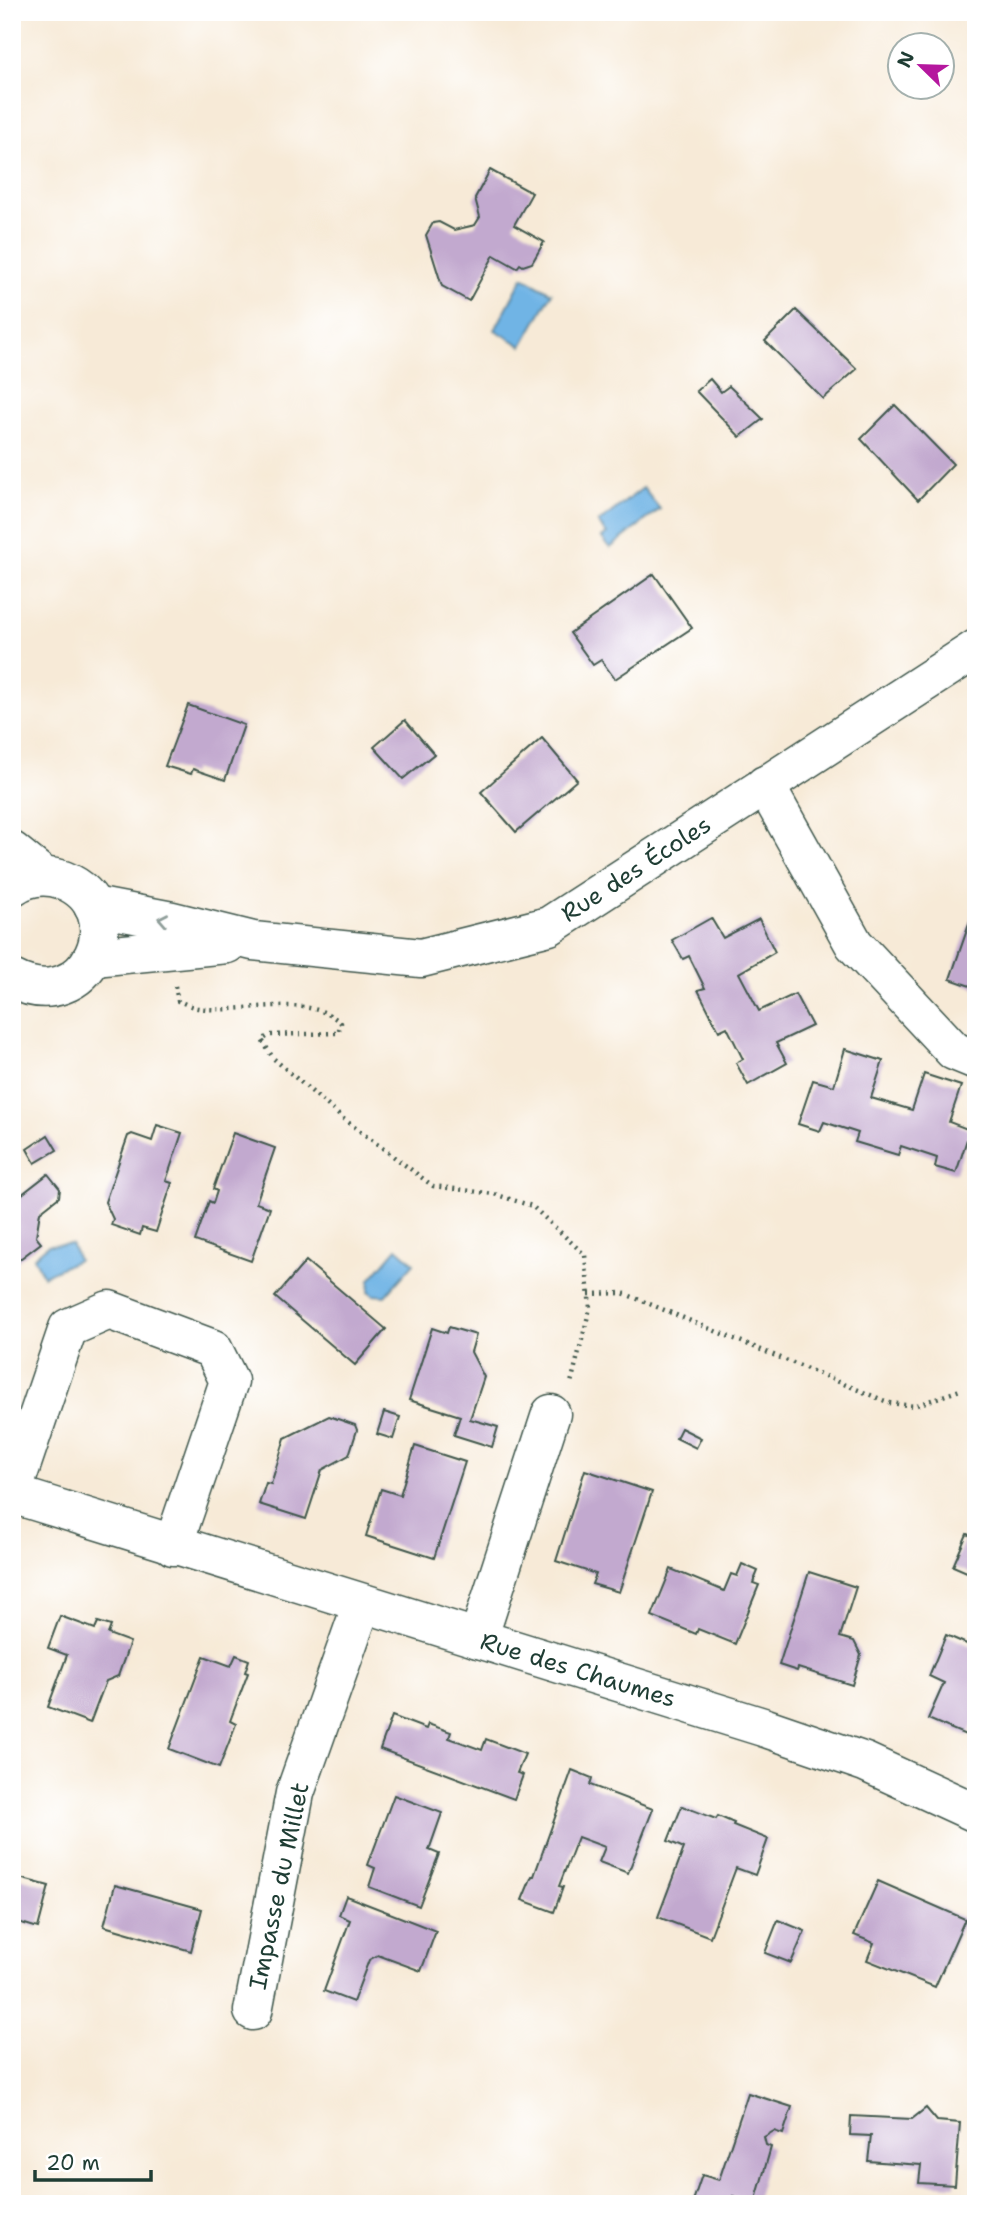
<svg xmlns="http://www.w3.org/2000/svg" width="988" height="2216" viewBox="0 0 988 2216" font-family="'Shantell Sans',sans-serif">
<rect width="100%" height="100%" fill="#fff"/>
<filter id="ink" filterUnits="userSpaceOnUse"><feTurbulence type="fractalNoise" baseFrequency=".0143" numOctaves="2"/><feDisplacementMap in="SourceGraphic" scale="14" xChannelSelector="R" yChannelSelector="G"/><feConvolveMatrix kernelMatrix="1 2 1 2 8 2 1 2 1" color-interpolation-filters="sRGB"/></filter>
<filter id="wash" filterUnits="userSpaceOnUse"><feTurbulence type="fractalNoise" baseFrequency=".00686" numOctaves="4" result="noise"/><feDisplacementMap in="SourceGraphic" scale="28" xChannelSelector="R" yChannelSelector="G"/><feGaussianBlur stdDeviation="1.57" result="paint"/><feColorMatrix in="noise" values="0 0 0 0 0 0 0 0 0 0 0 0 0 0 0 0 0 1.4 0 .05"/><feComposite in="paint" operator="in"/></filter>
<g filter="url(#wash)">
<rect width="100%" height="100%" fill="#f7ead7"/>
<g fill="#70b4e5" stroke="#48788c" stroke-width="2">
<path d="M523 277 552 293 522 346 495 330Z"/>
<path d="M643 488 660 509 610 548 602 538 607 534 598 523Z"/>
<path d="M71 1244 78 1260 43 1276 34 1257 48 1245Z"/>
<path d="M397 1248 414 1263 385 1296 373 1295 369 1291 370 1280Z"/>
</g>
<g id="blocks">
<g fill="#c2a9cf">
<path d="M490 170 532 193 514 225 544 242 532 263 523 266 520 264 517 268 494 255 469 301 442 286 426 235 433 223 439 222 454 230 475 225 480 217 475 198Z"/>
<path d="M796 310 857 369 823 399 765 341Z"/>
<path d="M710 379 721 392 729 386 763 419 740 437 696 391Z"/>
<path d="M895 405 953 464 918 500 861 439Z"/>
<path d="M654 574 692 628 615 679 601 660 593 665 570 633Z"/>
<path d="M188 705 244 725 225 780 193 769 191 774 165 766Z"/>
<path d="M405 720 434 754 403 779 374 747Z"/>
<path d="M542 738 577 780 516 832 481 792Z"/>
<path d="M975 907H976V988L950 979Z"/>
<path d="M711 918 723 938 759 919 775 952 739 973 759 1011 795 994 812 1026 776 1043 787 1063 748 1085 736 1063 743 1059 727 1027 719 1031 698 990 705 988 689 956 683 959 672 940Z"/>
<path d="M845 1049 883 1061 871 1098 912 1110 924 1074 961 1086 949 1122 970 1130 956 1173 935 1167 937 1158 901 1146 898 1155 855 1142 858 1133 824 1122 820 1131 798 1124 813 1080 834 1086Z"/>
<path d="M157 1125 182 1133 166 1181 172 1183 156 1232 142 1228 140 1235 111 1225 113 1219 105 1202 128 1136 132 1134 152 1141Z"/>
<path d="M233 1133 275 1148 256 1203 270 1208 251 1261 195 1241 209 1201 213 1203 217 1191 213 1189Z"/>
<path d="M48 1135 57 1150 35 1163 27 1149Z"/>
<path d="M48 1174 60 1189 59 1197 40 1212 36 1237 41 1243 12 1265V1202Z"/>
<path d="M306 1261 386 1329 355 1365 275 1297Z"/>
<path d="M449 1327 476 1335 471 1352 484 1377 470 1419 498 1427 492 1447 454 1435 460 1416 409 1400 432 1328 447 1333Z"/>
<path d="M384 1412 400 1417 393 1439 377 1434Z"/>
<path d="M329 1416 355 1425 357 1430 349 1455 322 1470 306 1519 259 1504 266 1483 271 1484 285 1438Z"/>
<path d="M681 1428 701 1438 696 1448 676 1438Z"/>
<path d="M415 1446 465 1462 434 1558 366 1536 381 1489 400 1495Z"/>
<path d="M585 1470 652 1492 619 1592 592 1584 596 1574 556 1561Z"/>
<path d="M967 1534 976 1538V1576L953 1566Z"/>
<path d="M742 1564 758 1571 753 1583 759 1585 735 1644 698 1629 696 1634 652 1616 671 1569 724 1591 731 1574 737 1576Z"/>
<path d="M809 1572 856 1587 840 1637 854 1641 861 1655 852 1685 798 1668 797 1671 779 1665Z"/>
<path d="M60 1616 95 1629 98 1622 111 1626 108 1634 130 1642 118 1676 106 1681 90 1723 48 1707 67 1655 48 1648Z"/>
<path d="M946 1635 976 1648V1717L968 1736 928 1719 944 1683 929 1676Z"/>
<path d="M236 1655 249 1660 245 1672 248 1673 230 1721 236 1724 219 1768 169 1749 204 1656 231 1666Z"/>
<path d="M392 1716 426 1729 428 1724 451 1732 449 1738 482 1750 486 1739 525 1754 517 1773 523 1775 514 1799 380 1749Z"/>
<path d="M572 1770 592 1778 590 1785 653 1809 628 1873 599 1862 605 1847 578 1837 559 1886 563 1887 554 1912 522 1900 532 1876H534Z"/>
<path d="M394 1795 442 1813 429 1850 439 1854 419 1906 369 1887 375 1868 368 1865Z"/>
<path d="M682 1806 716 1819 718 1816 734 1823 733 1825 768 1839 755 1875 736 1868 710 1937 658 1917 684 1848 668 1841Z"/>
<path d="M12 1876 49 1886 38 1928 15 1921 12 1927Z"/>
<path d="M878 1881 965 1919 935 1987 867 1960 874 1943 854 1935Z"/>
<path d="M115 1885 202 1909 191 1951 104 1926Z"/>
<path d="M346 1896 436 1931 421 1971 378 1955 369 1960 353 2002 324 1991 350 1920 339 1915Z"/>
<path d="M778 1920 805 1931 791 1963 765 1953Z"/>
<path d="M748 2093 792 2107 783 2134 774 2131 764 2137 766 2145 771 2147 755 2203 733 2196 730 2204H692L702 2175 719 2180Z"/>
<path d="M926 2108 937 2121 960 2123 955 2185 919 2183 921 2165 868 2161 871 2136 850 2135 851 2116 912 2119Z"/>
</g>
</g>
</g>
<g filter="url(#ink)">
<use href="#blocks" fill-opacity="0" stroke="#3f574c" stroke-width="2"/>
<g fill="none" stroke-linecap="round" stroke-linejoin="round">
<defs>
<g id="minor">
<path d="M765 785 854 944 954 1051 976 1060"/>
<path d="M12 851 43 876"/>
<path d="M12 887C27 876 46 874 63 880 136 909 88 1019 12 979"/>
<path d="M93 906 172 921 253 941 421 958 549 926 976 649"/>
<path d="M94 957 227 944"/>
<path d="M12 1493 68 1328 109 1310 213 1349 229 1381 173 1546"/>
<path d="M12 1494 763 1727 865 1762 976 1813"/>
<path d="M478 1639 551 1414"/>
<path d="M253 2011 295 1793 362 1604"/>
</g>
</defs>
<use href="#minor" stroke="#3f574c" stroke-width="41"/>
<g stroke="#3f574c" stroke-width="4.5" stroke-dasharray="2 5" stroke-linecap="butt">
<path d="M175 986 178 1001C184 1003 191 1007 198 1008 241 1015 306 991 341 1023L338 1033 270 1035 262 1040 273 1058 341 1117 433 1186 494 1194 532 1206 585 1255 590 1308 571 1383"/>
<path d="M589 1294 623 1293 890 1403 914 1406 963 1389"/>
</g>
<use href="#minor" stroke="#fff" stroke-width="38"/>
</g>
<defs><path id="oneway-chevron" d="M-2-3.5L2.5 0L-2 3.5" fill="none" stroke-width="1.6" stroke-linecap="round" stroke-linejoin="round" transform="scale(1.75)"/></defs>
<use stroke="#8f9e9a" href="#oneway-chevron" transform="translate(163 919) rotate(-169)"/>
</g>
<g text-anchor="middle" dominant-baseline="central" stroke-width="6" stroke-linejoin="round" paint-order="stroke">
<g font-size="24" fill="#1f3d34" stroke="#fff">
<text transform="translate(636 869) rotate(-33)">Rue des Écoles</text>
<text transform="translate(578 1670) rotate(17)">Rue des Chaumes</text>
<text transform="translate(279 1886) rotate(-78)">Impasse du Millet</text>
</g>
</g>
<rect width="988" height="2216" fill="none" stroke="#fff" stroke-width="42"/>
<g transform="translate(921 66) rotate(293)"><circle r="33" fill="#ffffff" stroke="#a5b1ae" stroke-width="2"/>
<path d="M0-5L12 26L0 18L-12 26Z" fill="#b5179e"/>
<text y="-10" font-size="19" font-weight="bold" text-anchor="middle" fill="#1f3d34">N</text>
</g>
<path d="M35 2170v10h116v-10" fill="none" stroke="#1f3d34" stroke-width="3.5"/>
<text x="46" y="2170" font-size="21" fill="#1f3d34" stroke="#ffffff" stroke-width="5" paint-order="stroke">20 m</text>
</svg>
